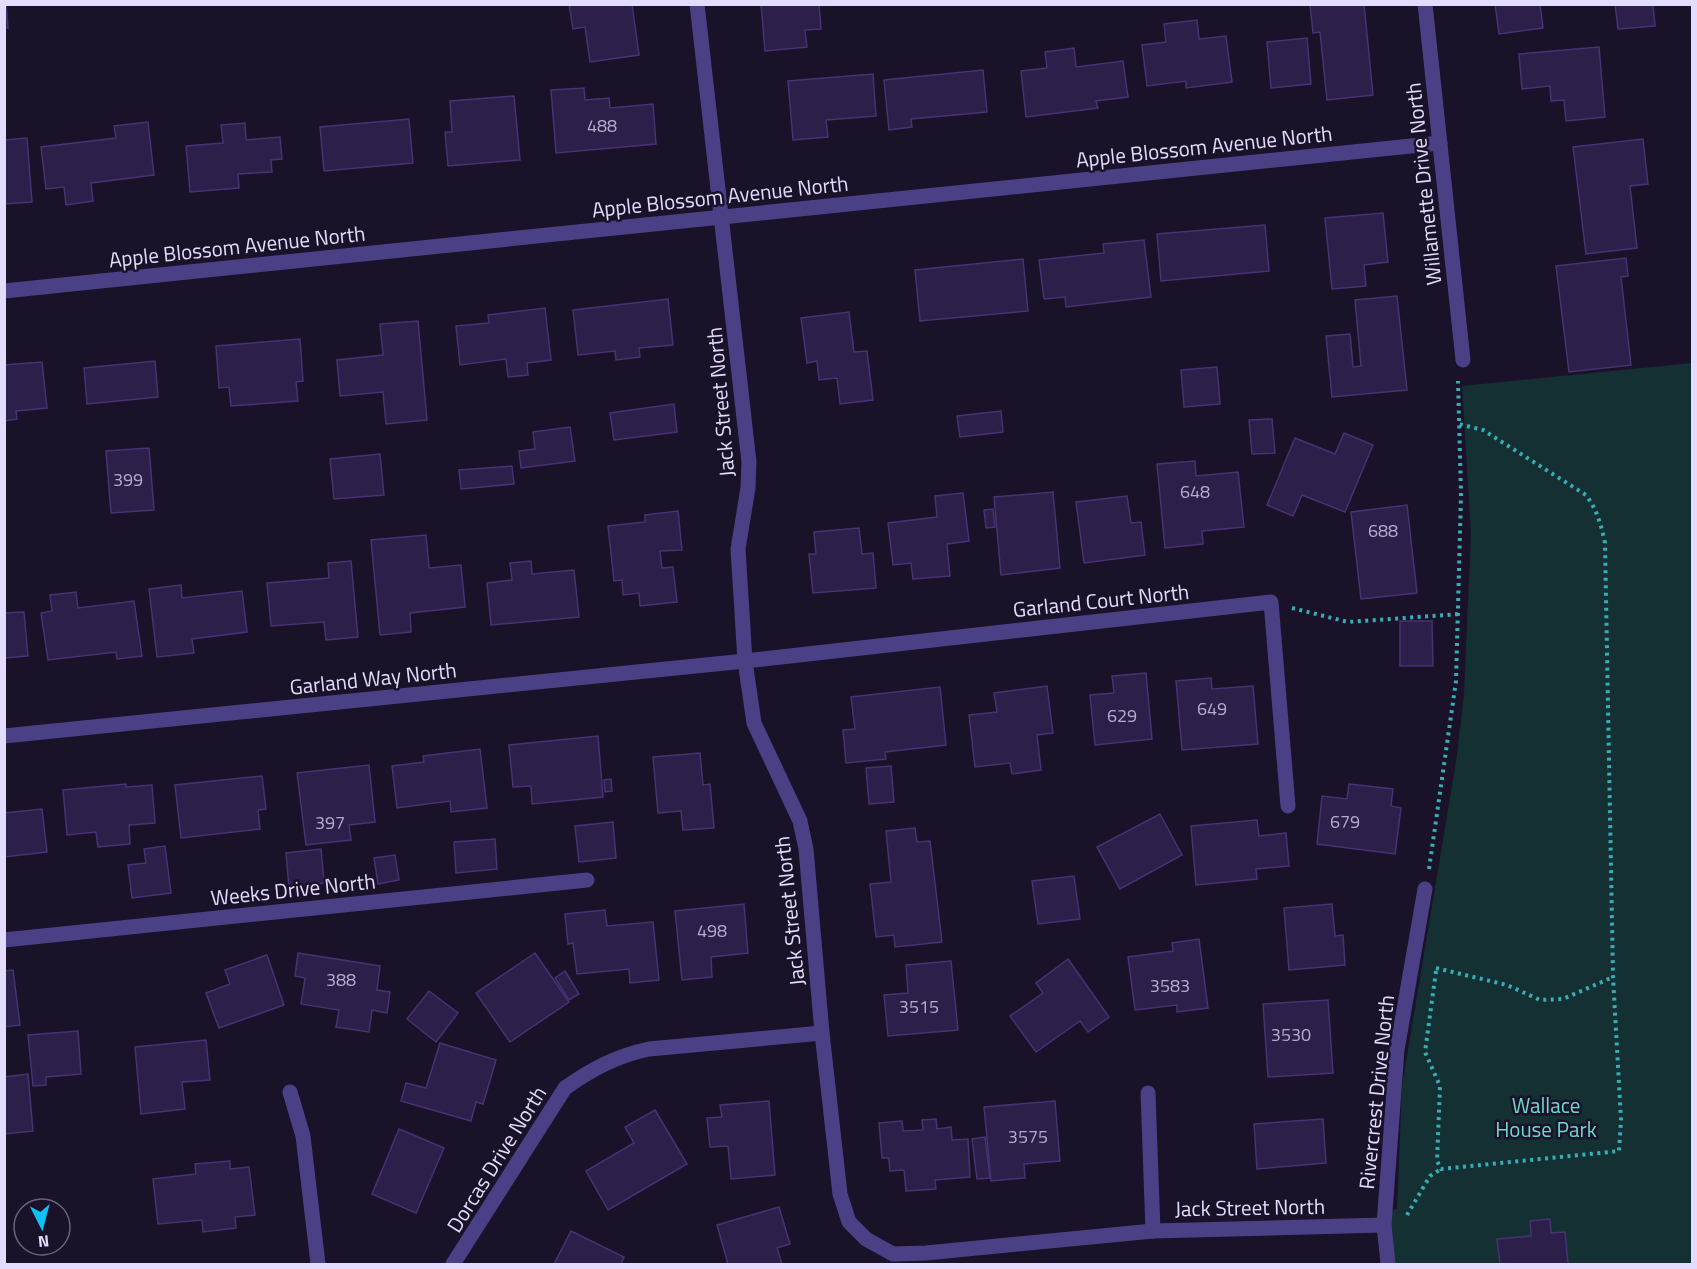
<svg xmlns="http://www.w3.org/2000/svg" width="1697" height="1269" viewBox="0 0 1697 1269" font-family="'Titillium Web',sans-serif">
<rect width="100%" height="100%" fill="#191229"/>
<path fill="#153033" d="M1692 363V1264H1393L1388 1211 1397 1209 1402 1086 1456 762 1464 695 1471 534 1462 386Z"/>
<g fill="#2c1f49" stroke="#473274" stroke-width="1.5">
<path d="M4 4H6L8 28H4Z"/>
<path d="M569 4H632L639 55 590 62 585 27 573 29Z"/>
<path d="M761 4H819L821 29 805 30 807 47 765 51Z"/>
<path d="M1310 4H1364L1373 95 1327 100 1320 32 1313 33Z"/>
<path d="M1495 4H1540L1543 28 1499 34Z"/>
<path d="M1615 4H1653L1655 26 1618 29Z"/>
<path d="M1197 20 1199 39 1226 36 1232 82 1186 88V81L1147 86 1142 45 1166 42 1164 24Z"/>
<path d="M1307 38 1311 84 1271 88 1267 42Z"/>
<path d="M1599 47 1605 117 1566 121 1564 100 1551 101 1550 86 1522 89 1519 54Z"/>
<path d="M1074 48 1076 67 1123 61 1128 97 1096 101 1098 108 1026 117 1021 71 1047 68 1045 52Z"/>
<path d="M983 70 987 112 911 119 912 127 889 130 884 80Z"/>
<path d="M873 74 876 116 826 120 828 137 793 140 788 81Z"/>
<path d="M584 88 585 100 609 98 610 108 653 104 656 144 556 153 551 90Z"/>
<path d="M514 96 520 160 448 166 445 132H452L450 101Z"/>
<path d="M409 119 413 163 324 171 320 127Z"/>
<path d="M148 122 154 175 91 183 93 201 66 205 64 187 46 189 41 147 116 138 114 126Z"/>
<path d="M245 123 246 140 280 137 282 159 271 160 272 172 238 174 239 188 190 192 186 146 223 143 221 125Z"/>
<path d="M27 138 32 202 4 204V140Z"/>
<path d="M1643 139 1648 184 1630 186 1637 248 1586 254 1573 147Z"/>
<path d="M1383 213 1388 262 1364 265 1366 286 1332 289 1325 218Z"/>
<path d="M1265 225 1269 271 1161 281 1157 234Z"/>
<path d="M1144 240 1151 297 1066 307 1065 297 1044 299 1039 260 1104 253 1103 244Z"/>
<path d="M1626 258 1628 276 1621 277 1631 365 1569 372 1556 266Z"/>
<path d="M1023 259 1028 311 920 321 915 270Z"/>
<path d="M1397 296 1407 390 1332 397 1326 336 1350 334 1353 367 1361 366 1355 300Z"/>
<path d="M668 299 673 345 639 348 640 357 616 360 615 351 578 355 573 310Z"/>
<path d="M545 308 551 360 527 363 528 375 508 377 506 359 460 365 456 326 489 323 488 315Z"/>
<path d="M849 312 854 352 867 351 873 400 840 404 837 378 819 380 817 361 807 363 801 318Z"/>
<path d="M418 321 427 420 386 424 383 392 340 396 337 360 383 355 380 324Z"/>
<path d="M300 339 303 381 296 382 298 401 231 406 229 387 219 388 216 346Z"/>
<path d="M155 361 158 397 87 404 84 368Z"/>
<path d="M42 362 47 408 16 411 17 419 4 421V365Z"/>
<path d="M1217 367 1220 404 1184 407 1181 370Z"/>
<path d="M674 404 677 432 614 440 610 413Z"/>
<path d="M1001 411 1003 432 960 437 957 416Z"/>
<path d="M1272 419 1275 453 1252 454 1249 420Z"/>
<path d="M570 427 575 461 521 468 519 451 535 449 533 432Z"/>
<path d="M1344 433 1373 445 1345 512 1302 495 1293 516 1267 505 1295 438 1335 454Z"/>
<path d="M149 448 154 510 111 513 106 451Z"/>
<path d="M380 454 384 495 334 499 330 459Z"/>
<path d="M1195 461 1196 476 1238 472 1244 527 1202 531 1203 544 1165 548 1157 464Z"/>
<path d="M512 466 514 484 461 489 459 470Z"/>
<path d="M1053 492 1060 568 1001 575 994 497Z"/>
<path d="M963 493 969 541 947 544 950 576 913 579 911 563 893 565 888 523 937 517 935 496Z"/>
<path d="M1127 496 1131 523 1141 522 1145 555 1084 563 1076 502Z"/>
<path d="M1407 505 1417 593 1361 599 1351 512Z"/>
<path d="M993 509 995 527 986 528 984 510Z"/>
<path d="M678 511 682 550 660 551 662 568 673 567 677 602 640 606 639 593 623 595 622 580 614 581 608 526 645 522V515Z"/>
<path d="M859 528 862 554 873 553 876 588 813 593 809 554H816L814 532Z"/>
<path d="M426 535 429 568 461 565 465 607 410 613 411 632 380 635 371 540Z"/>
<path d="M351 561 358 637 326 640 324 622 271 626 267 583 329 578 328 563Z"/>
<path d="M531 561 532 574 574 570 579 617 491 625 487 583 512 580 510 563Z"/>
<path d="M181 585 182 598 242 591 247 632 192 639 194 653 157 657 149 589Z"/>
<path d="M76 592 78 608 134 601 142 656 117 659 116 652 48 660 41 613 52 611 50 595Z"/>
<path d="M24 612 28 656 4 658V613Z"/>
<path d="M1400 621H1432L1433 666H1400Z"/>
<path d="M1146 673 1152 739 1095 745 1090 695 1114 693 1112 676Z"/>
<path d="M1211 678 1212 689 1253 686 1258 744 1182 750 1176 681Z"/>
<path d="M1047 686 1053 733 1037 735 1041 770 1012 774 1010 763 975 767 969 715 997 712 994 693Z"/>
<path d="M940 687 946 745 885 752 886 759 846 763 843 730 855 729 851 697Z"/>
<path d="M598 736 603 797 532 804 531 786 513 787 509 745Z"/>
<path d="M480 749 487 808 451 812 450 801 397 808 392 766 424 762 423 756Z"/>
<path d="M700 753 703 785 710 784 714 828 683 830 681 811 658 813 653 757Z"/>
<path d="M369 765 375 822 349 825 351 840 306 845 297 773Z"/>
<path d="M891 766 894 802 869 804 866 768Z"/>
<path d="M262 776 266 809 258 810 260 829 181 838 175 785Z"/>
<path d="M611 779 612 791 605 792 604 780Z"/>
<path d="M126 784V787L152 785 155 823 129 825 130 844 98 847 96 832 67 835 63 790Z"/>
<path d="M1349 784 1393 789 1391 806 1401 808 1395 854 1317 844 1322 796 1347 799Z"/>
<path d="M42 809 47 852 4 857V813Z"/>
<path d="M1160 814 1182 855 1120 889 1097 847Z"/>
<path d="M1257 820 1259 836 1286 833 1289 866 1256 869 1257 879 1196 885 1191 826Z"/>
<path d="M613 822 616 858 579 862 575 826Z"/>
<path d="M915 828 917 842 930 841 942 942 895 947 894 935 876 937 870 884 891 882 886 831Z"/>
<path d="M495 839 497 869 456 873 454 842Z"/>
<path d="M165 846 171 893 132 898 128 865 146 863 144 849Z"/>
<path d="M321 849 324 883 289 887 286 853Z"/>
<path d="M395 855 399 880 378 884 374 858Z"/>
<path d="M1074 876 1080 919 1038 924 1032 881Z"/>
<path d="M744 904 748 953 711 957 712 977 682 980 675 911Z"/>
<path d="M1332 904 1335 936 1343 935 1345 965 1289 970 1284 908Z"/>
<path d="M605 910 607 926 653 922 659 980 630 983 629 969 577 974 573 943 568 944 565 914Z"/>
<path d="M1199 939 1208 1008 1177 1012V1005L1135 1010 1128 957 1173 951 1172 943Z"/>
<path d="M298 953 380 966 377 990 390 992 387 1013 372 1010 369 1032 336 1027 339 1010 301 1004 305 978 295 976Z"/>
<path d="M535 953 569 1002 510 1042 476 993Z"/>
<path d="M267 955 284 1005 219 1028 206 993 230 984 225 970Z"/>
<path d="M1068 959 1109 1017 1088 1032 1080 1021 1036 1052 1010 1016 1043 993 1036 983Z"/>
<path d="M951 961 958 1030 888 1036 884 995 908 993 906 965Z"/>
<path d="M13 970 20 1025 4 1027V971Z"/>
<path d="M565 971 579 994 569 1000 555 978Z"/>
<path d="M429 991 458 1013 436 1042 407 1019Z"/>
<path d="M1328 1000 1333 1073 1268 1077 1263 1004Z"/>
<path d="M78 1031 81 1074 46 1077V1085L33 1086 28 1035Z"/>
<path d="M206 1040 210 1080 182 1082 185 1109 141 1114 135 1047Z"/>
<path d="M440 1043 496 1060 483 1104 476 1102 471 1121 401 1101 406 1083 426 1088Z"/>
<path d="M28 1074 33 1131 4 1134V1077Z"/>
<path d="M769 1101 775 1175 731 1179 728 1146 710 1147 707 1118 722 1117 720 1105Z"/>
<path d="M1055 1101 1060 1161 1024 1164 1025 1178 991 1181 984 1107Z"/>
<path d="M655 1110 687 1164 608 1210 586 1171 634 1143 625 1127Z"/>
<path d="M936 1119 937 1129 951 1127 952 1140 968 1139 970 1177 935 1180 936 1189 906 1191 904 1170 890 1171 889 1158H882L879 1123 902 1121 903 1131 923 1130 922 1120Z"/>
<path d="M1323 1119 1326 1163 1257 1169 1254 1124Z"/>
<path d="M399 1129 444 1148 416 1213 372 1194Z"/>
<path d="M985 1137 990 1178 977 1179 972 1139Z"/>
<path d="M230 1161V1169L249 1167 255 1215 235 1217 236 1228 203 1232 202 1220 158 1224 153 1179 196 1174 195 1164Z"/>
<path d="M779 1207 790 1244 777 1248 782 1264H728L717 1225Z"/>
<path d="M1550 1219 1551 1233 1565 1232 1568 1264H1500L1497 1239 1531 1236 1530 1221Z"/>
<path d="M571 1231 624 1257 621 1264H554Z"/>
</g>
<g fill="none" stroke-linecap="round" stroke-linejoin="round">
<g stroke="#37aeb6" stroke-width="4" stroke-dasharray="3 4.5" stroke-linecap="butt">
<path d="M1292 608 1348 622 1460 614"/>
<path d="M1429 869 1456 681 1461 495 1458 381"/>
<path d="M1436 968 1507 985 1540 1000 1563 999 1613 977"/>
<path d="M1436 971 1425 1052 1440 1086 1437 1161 1441 1169 1619 1151 1621 1120 1613 977 1605 543C1601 524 1597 510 1586 495L1483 430 1459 424"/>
<path d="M1407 1215 1430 1176 1441 1169"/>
</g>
<g stroke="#4b4085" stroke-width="15">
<path d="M697 4 749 462 748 488 738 549 745 661 754 723 800 821 806 849 822 1033 840 1194 849 1222 866 1239 893 1254 926 1253 1153 1231 1384 1225"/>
<path d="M1425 4 1463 360"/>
<path d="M4 291 1440 143"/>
<path d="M4 736 745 661 1271 602 1288 806"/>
<path d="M4 940 587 880"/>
<path d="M290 1092 303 1136 318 1264"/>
<path d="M1148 1093 1153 1231"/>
<path d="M453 1264 565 1088C592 1069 616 1056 649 1049L822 1033"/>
<path d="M1388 1264 1384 1225 1397 1050 1425 889"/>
</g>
</g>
<g text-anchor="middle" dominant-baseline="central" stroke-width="5" stroke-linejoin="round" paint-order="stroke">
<g font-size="18" fill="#b5add0">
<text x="602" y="125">488</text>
<text x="128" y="479">399</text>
<text x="1195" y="491">648</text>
<text x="1383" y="530">688</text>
<text x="1212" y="708">649</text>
<text x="1122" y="715">629</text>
<text x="1345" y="821">679</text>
<text x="330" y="822">397</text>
<text x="712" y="930">498</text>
<text x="341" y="979">388</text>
<text x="1170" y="985">3583</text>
<text x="919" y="1006">3515</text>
<text x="1291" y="1034">3530</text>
<text x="1028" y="1136">3575</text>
</g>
<g font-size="21" fill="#e3dcfd" stroke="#191229">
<text transform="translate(1204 146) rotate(-6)">Apple Blossom Avenue North</text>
<text transform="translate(1423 184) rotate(-96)">Willamette Drive North</text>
<text transform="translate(720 196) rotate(-6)">Apple Blossom Avenue North</text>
<text transform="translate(237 246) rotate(-6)">Apple Blossom Avenue North</text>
<text transform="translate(720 402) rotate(-95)">Jack Street North</text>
<text transform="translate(1101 600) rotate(-6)">Garland Court North</text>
<text transform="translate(373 678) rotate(-6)">Garland Way North</text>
<text transform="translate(293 889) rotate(-6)">Weeks Drive North</text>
<text transform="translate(789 911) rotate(-96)">Jack Street North</text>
<text transform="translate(1376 1092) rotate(-84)">Rivercrest Drive North</text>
<text transform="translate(496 1159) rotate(-58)">Dorcas Drive North</text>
<text transform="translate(1250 1207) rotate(-1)">Jack Street North</text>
</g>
<g font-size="21" fill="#6adbcc" stroke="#191229">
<text x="1546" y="1105">Wallace<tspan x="1546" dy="24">House Park</tspan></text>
</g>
</g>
<rect width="1697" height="1269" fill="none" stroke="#e3dcfd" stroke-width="12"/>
<g transform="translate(42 1227) rotate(174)"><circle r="28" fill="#191229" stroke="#6a637e" stroke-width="1.5"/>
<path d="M0-4.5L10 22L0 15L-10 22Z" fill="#12c1f3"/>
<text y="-9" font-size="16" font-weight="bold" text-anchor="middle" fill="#e3dcfd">N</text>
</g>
</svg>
